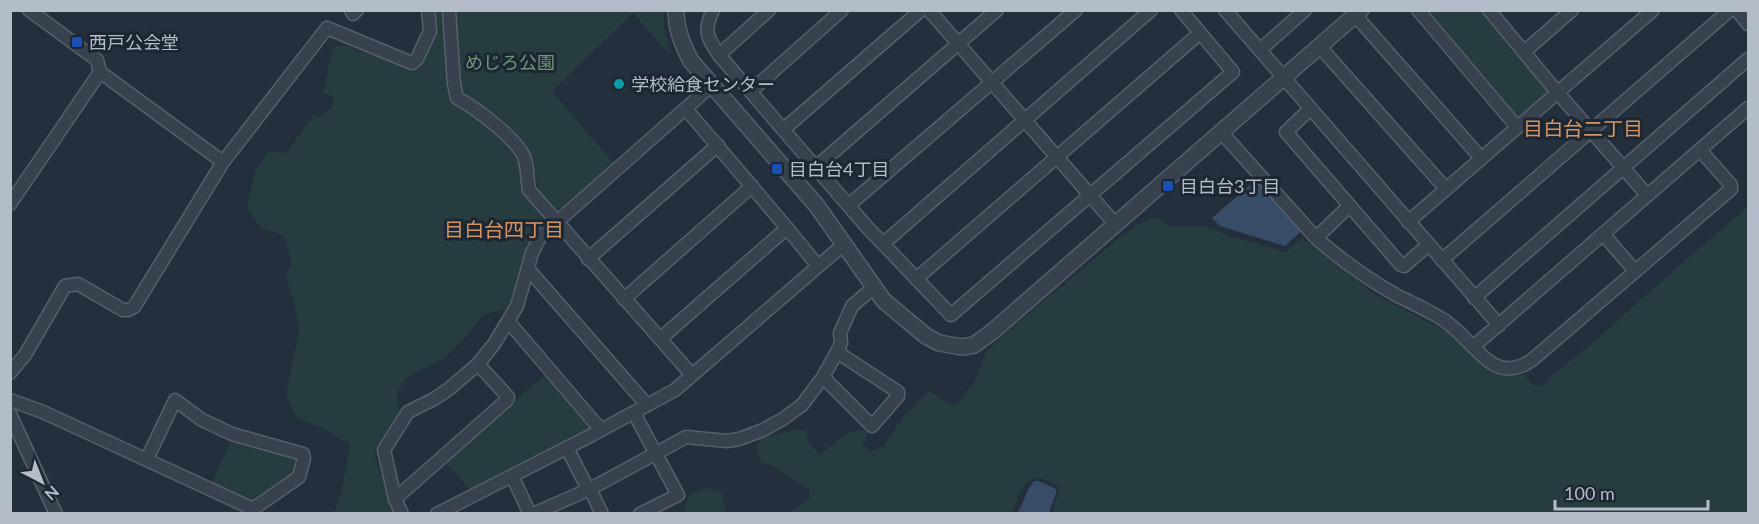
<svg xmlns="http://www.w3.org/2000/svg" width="1759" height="524" viewBox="0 0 1759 524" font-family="Lato,'Noto Sans JP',sans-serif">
<rect width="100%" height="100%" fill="#242f3e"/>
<g fill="#263c3f">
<path d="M433 11H443L449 81 448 94 456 103 479 117 510 148 519 165 524 192 530 203 544 216V224L531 241 523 261 517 289 507 309 482 315 469 334 445 358 407 377 397 392 399 414 374 454 394 513H334L342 488 350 444 320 427 298 419 286 395 299 332 296 312 286 275 292 264 284 236 261 228 247 208 255 170 268 152 287 153 313 115 319 118 332 108 334 96 322 93C330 77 325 62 335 46H347L412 69 419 64Z"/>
<path d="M453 11H664V27L671 56 633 13 552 91 614 164 564 208 553 209 539 192 529 152 505 124 461 90Z"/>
<path d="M1423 11H1480L1547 89 1546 95 1519 118 1515 116Z"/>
<path d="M1748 207V513H1053L1059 488C1028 464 1023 488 1011 513H790L809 498 810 489C791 483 782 467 761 462L756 448 761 438 795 430H806L809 443 820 455 847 433 861 430 868 433 863 445 870 452 883 447 905 414 929 391 950 404 959 403 966 391 974 383 986 352 1000 338 1118 239 1142 222 1156 217 1172 227H1207L1229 236 1286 252 1302 238 1376 295 1450 333 1491 373 1508 377 1525 374 1532 385 1542 386 1552 375 1589 346 1689 257Z"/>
<path d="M548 372 595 430 471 491 445 462Z"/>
<path d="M233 437 299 455 296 476 257 504 211 484Z"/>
<path d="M709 488 722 493 726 513H685L684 508 690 494Z"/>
</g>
<g fill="#394c67">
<path d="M1256 180 1301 231 1285 246 1220 226 1212 218Z"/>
<path d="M1034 481H1039L1056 489V493L1049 513H1018L1029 488Z"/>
</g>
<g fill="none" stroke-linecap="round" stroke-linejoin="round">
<defs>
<g id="minor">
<path d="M29 10 97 60 100 72 223 162"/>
<path d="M351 10 353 14 357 10"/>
<path d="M449 10 454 84 457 98C476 108 511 135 522 153 528 162 527 179 529 190L692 375"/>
<path d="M713 10C703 31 707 37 719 55L866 226 951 315 1233 72 1181 10"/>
<path d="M929 10 1116 225"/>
<path d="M1225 10 1499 325"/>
<path d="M1418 10 1517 127"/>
<path d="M1489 10 1557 92 1647 195"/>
<path d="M1737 10 1748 24"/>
<path d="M1355 15 1481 158"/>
<path d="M1320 47 1446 189"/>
<path d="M1260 50 1305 10"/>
<path d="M1524 52 1572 10"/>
<path d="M719 55 769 10"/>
<path d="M751 91 842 10"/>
<path d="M686 109 787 228 818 266"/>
<path d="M1310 109 1286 132 1401 265 1404 266 1428 245"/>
<path d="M784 129 921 10"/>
<path d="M1222 133 1316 238C1340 259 1369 280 1398 296 1412 303 1428 310 1442 319 1462 331 1476 354 1493 364 1506 372 1521 368 1532 360L1731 189V185L1700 150"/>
<path d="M816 167 997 10"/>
<path d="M10 204 100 72"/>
<path d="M849 205 1076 10"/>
<path d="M1408 222 1653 10"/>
<path d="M1603 234 1635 271"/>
<path d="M1316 238 1349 206"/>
<path d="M884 243 1151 10"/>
<path d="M588 259 718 145"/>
<path d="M1442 260 1730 10"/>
<path d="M528 269 647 405"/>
<path d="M916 279 1200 33"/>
<path d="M1474 298 1748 59"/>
<path d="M624 299 752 186"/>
<path d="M508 321 601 430"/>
<path d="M660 339 787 228"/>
<path d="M1474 346 1748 108"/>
<path d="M10 373 25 355 65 286 78 284 123 310H128L134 307 223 162 327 28 412 63 417 59 430 31 428 10"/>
<path d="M823 377 872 426 898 396V392L837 352"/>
<path d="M10 400 43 412 253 509 252 514"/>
<path d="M634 413 678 495 640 514"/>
<path d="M10 414 56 514"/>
<path d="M567 448 588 489"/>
<path d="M147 459 175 400 202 420 232 434 303 454 304 458 299 477 253 509"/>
<path d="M512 476 530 514"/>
<path d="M590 489 602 514"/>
<path d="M395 499 507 400 508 397 478 364"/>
<path d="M402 514 395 499 384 450 408 412 434 399 449 389 478 364 494 344 517 306 532 253 540 237 711 86"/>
<path d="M437 514 592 435 675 390 844 244"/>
<path d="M533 514 590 489 686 437 727 441 739 439 763 430 783 419 802 405 823 377 837 352 841 343 840 333 852 306 873 288"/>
</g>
<path id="tertiary" d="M676 10C676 29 682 44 691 61L817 206 884 301 926 336 939 343 962 347 974 345 992 332 1361 10"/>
</defs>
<use href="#minor" stroke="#565f6c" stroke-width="15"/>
<use href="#tertiary" stroke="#565f6c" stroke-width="18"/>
<use href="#minor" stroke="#38414e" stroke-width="12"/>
<use href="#tertiary" stroke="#38414e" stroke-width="15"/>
</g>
<g fill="#1a4fb4" stroke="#1d2633" stroke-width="2">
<rect x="71" y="36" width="12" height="12" rx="3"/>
<rect x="771" y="163" width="12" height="12" rx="3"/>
<rect x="1162" y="180" width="12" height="12" rx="3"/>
</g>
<circle fill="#0f9aa8" stroke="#1d2633" stroke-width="2" cx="619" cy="84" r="6"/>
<g text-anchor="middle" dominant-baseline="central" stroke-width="6" stroke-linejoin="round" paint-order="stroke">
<g font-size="18" fill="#b4bcc9" stroke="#1d2633" text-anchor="start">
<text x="89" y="42">西戸公会堂</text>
<text x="631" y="84">学校給食センター</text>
<text x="789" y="169">目白台4丁目</text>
<text x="1180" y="186">目白台3丁目</text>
</g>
<g font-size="18" fill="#6b9a76" stroke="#1d2633">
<text x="510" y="62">めじろ公園</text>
</g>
<g font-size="20" fill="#d59563" stroke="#1d2633">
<text x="1583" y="128">目白台二丁目</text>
<text x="504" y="229">目白台四丁目</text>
</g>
</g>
<rect width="1759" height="524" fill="none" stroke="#b4bcc9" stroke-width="24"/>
<g transform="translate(42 482) rotate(138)" stroke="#1d2633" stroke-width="4.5" paint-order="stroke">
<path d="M0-4.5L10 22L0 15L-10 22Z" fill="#b4bcc9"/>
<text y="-9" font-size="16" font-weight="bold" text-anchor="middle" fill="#b4bcc9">N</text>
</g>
<path d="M1555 500v9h153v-9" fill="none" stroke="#b4bcc9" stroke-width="3"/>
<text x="1564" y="500" font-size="18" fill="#b4bcc9" stroke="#1d2633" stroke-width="4.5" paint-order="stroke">100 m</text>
</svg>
